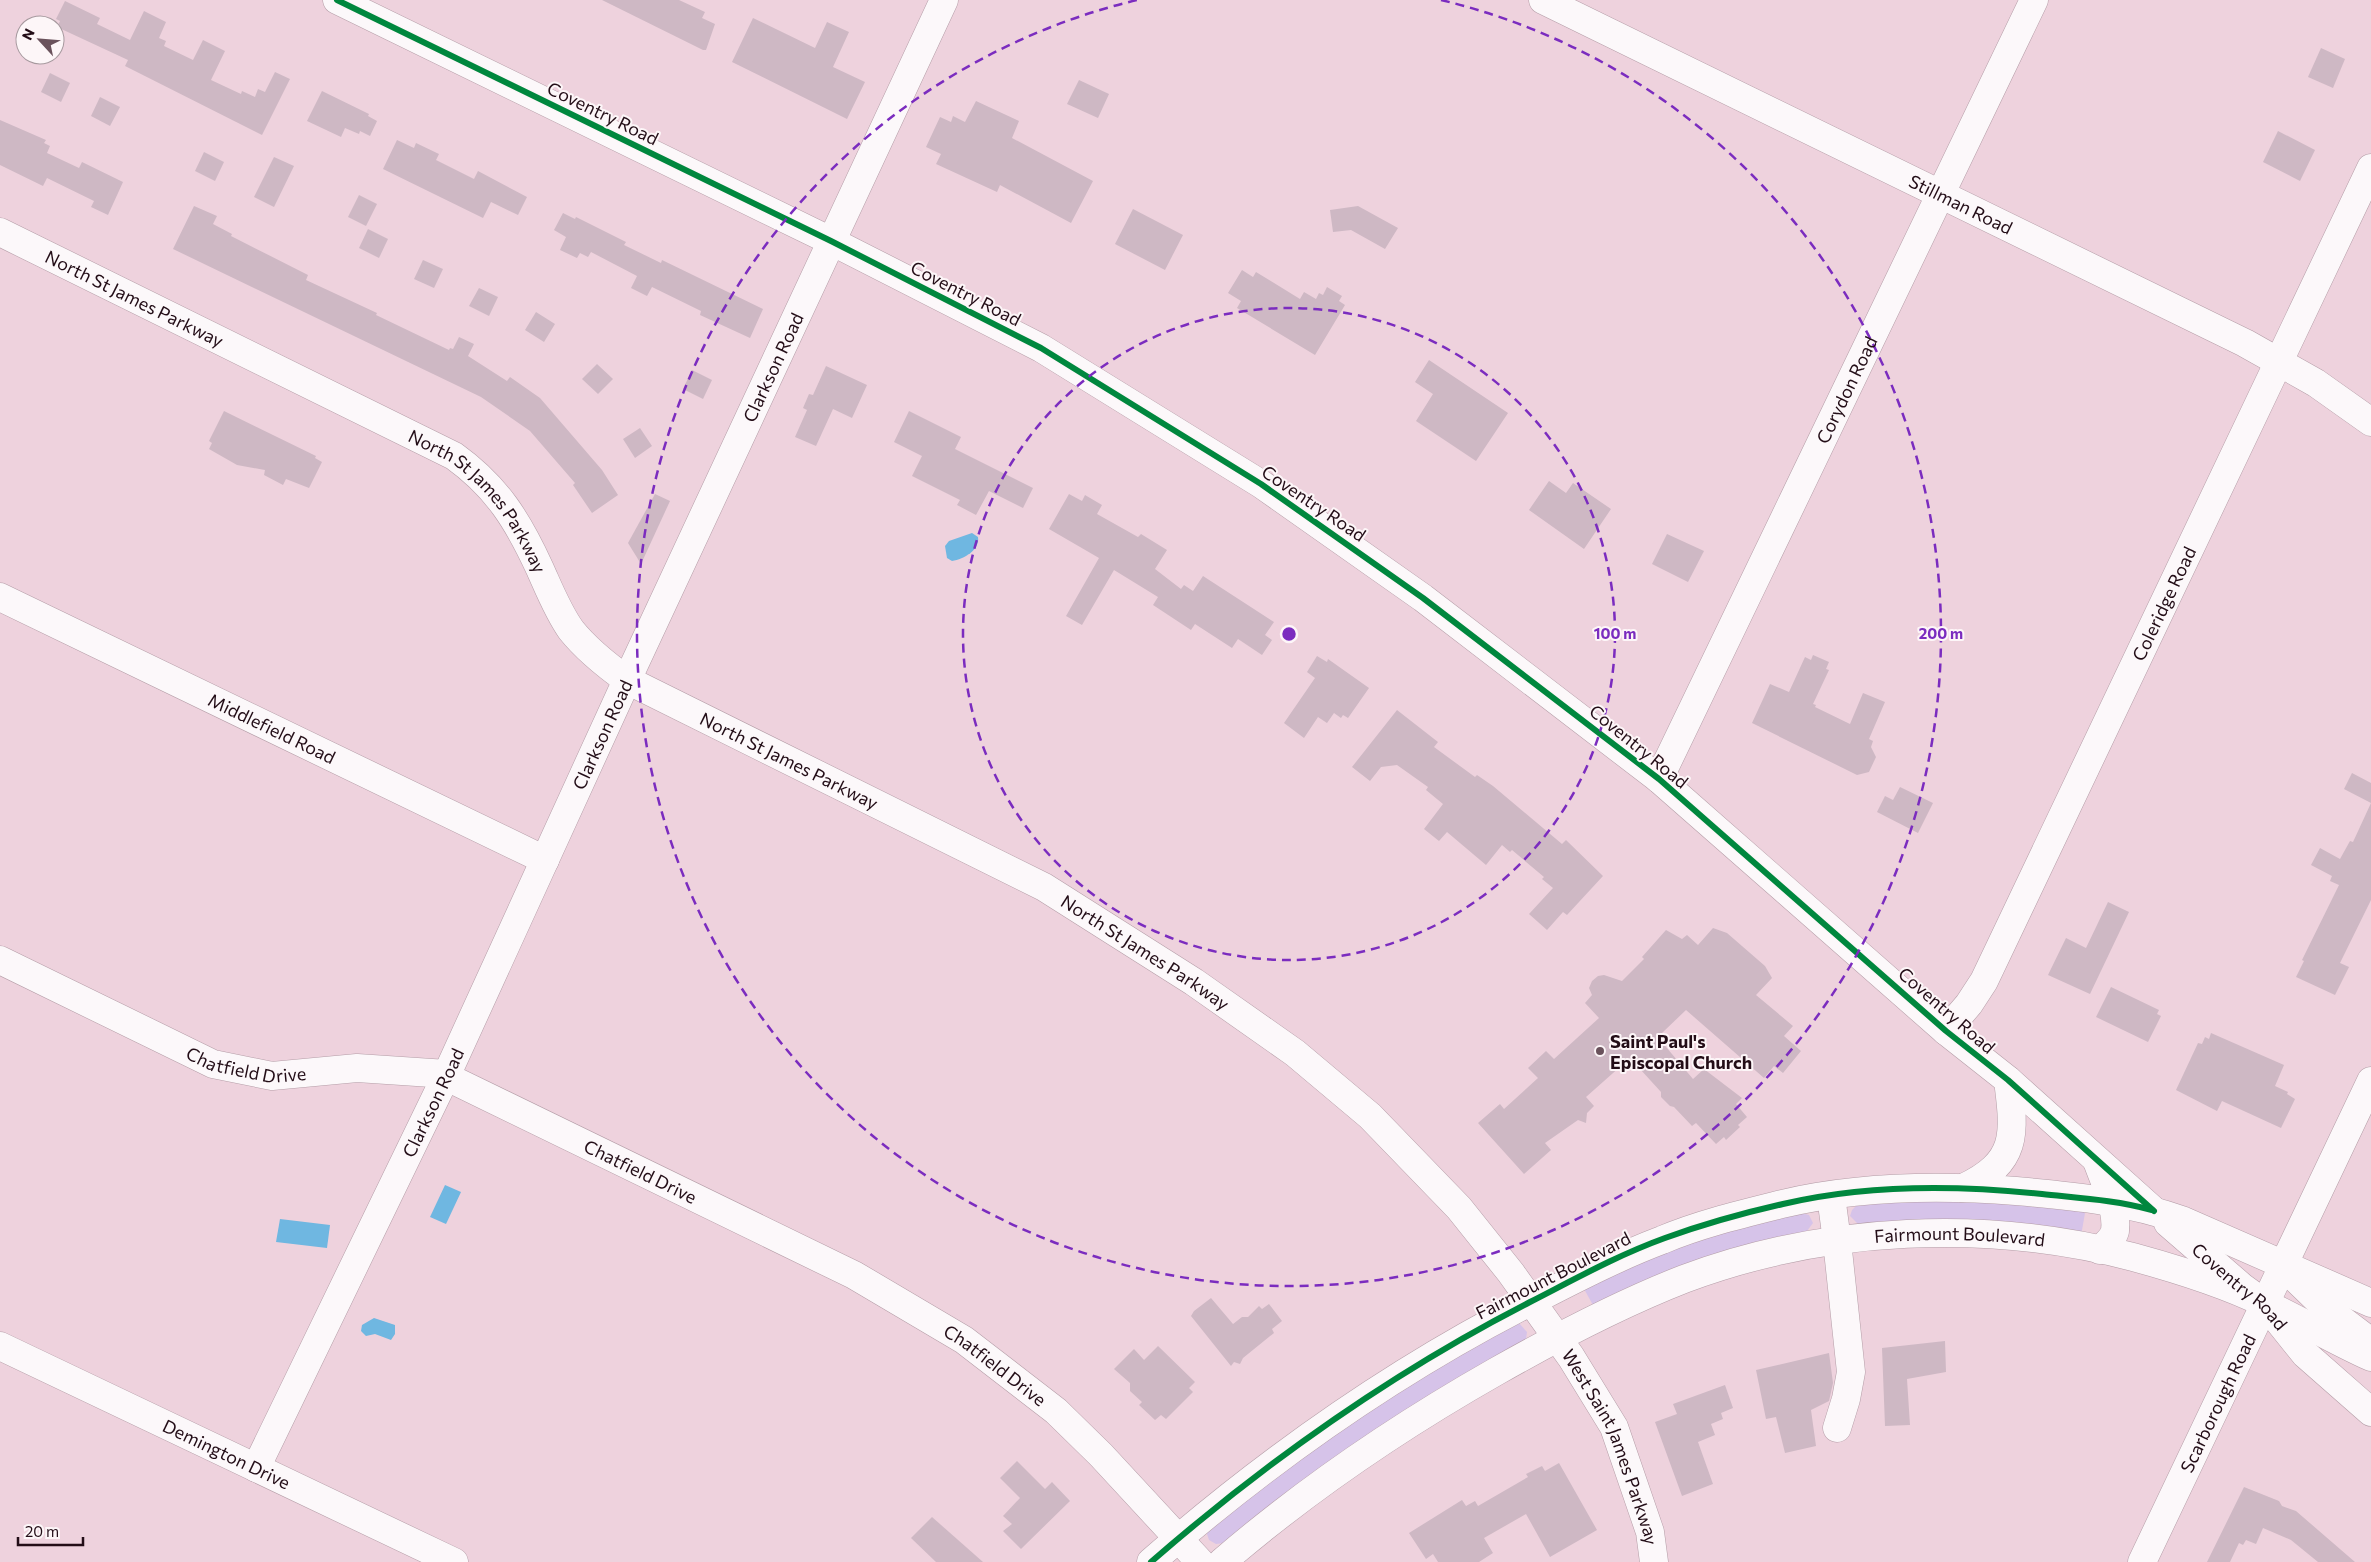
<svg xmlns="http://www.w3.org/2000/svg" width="2371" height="1562" viewBox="0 0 2371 1562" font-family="Commissioner,sans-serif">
<rect width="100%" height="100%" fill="#eed2dd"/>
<g fill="#d6c3e9">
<path d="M1967 1198 2082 1211 2085 1213 2081 1236 1859 1225 1850 1216 1852 1210 1857 1205Z"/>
<path d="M1801 1213 1809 1215 1813 1223 1804 1235 1594 1307 1583 1287 1725 1229Z"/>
<path d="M1519 1323 1527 1332 1526 1339 1522 1344 1224 1543 1216 1544 1209 1540 1207 1534 1209 1527 1299 1456 1496 1331Z"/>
</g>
<g fill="#6fb7e1">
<path d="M972 533 978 537C980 550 964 559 952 561L947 558 945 546 949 541Z"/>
<path d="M445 1185 461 1192 446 1224 430 1217Z"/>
<path d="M280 1219 330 1225 327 1248 276 1242Z"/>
<path d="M374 1318 395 1325V1334L391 1340 375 1334 366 1336 361 1331 362 1325Z"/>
</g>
<g fill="#ceb8c4">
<path d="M602 0H679L705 12 702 18 715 24 706 50H703Z"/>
<path d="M65 1 100 18 97 24 130 40 144 11 166 22 159 38 166 41 164 46 193 60 203 40 225 51 211 80 241 94 242 91 255 97 258 89 265 92 275 72 290 79 262 135 125 66 128 60 57 27 60 21 56 19Z"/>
<path d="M753 18 815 48 827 22 849 32 833 67 865 82 847 119 732 62Z"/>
<path d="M2321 48 2345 59 2333 88 2308 77Z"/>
<path d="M50 73 70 83 61 102 41 92Z"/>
<path d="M1079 80 1109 94 1098 118 1067 104Z"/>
<path d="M322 91 369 114 368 116 377 121 370 136 360 131 359 134 345 128 341 137 307 121Z"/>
<path d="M100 97 120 107 110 126 91 116Z"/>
<path d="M976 101 1019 121 1012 138 1093 181 1071 223 1000 185 997 192 936 164 941 154 926 147 940 117 951 122 953 116 965 122Z"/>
<path d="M0 120 46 140 44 143 50 146 47 153 79 168 82 162 123 182 108 215 91 207 94 201 47 178 43 186 0 165Z"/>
<path d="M2278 131 2315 150 2300 181 2263 162Z"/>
<path d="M397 140 414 148 416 143 439 154 436 160 474 179 478 171 527 197 518 215 491 202 483 218 383 169Z"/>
<path d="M204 152 224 162 215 181 195 171Z"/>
<path d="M274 157 294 166 274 207 254 197Z"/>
<path d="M359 195 377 204 366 226 348 217Z"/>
<path d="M194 206 217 216 213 224 232 234 231 236 308 275 306 280 377 313 376 315 449 350 450 348 453 349 459 337 474 344 468 356 507 381 510 377 540 398 602 470 618 495 592 513 573 485 575 483 530 431 481 397 173 249Z"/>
<path d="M1358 206 1398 228 1385 249 1351 230 1333 232 1330 210Z"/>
<path d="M1133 209 1183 235 1165 270 1115 244Z"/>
<path d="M563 213 575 219 576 217 626 242 624 245 661 263 662 260 763 309 750 338 700 315 701 311 652 287 647 296 631 288 637 276 591 252 588 257 580 253 577 258 560 250 566 237 554 230Z"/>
<path d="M368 229 388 239 379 258 359 248Z"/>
<path d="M423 260 443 269 434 288 414 279Z"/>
<path d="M1242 270 1253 277 1256 272 1300 299 1304 292 1316 299 1319 293 1323 295 1327 287 1342 296 1339 301 1345 305 1315 355 1237 308 1241 301 1228 293Z"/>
<path d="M479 288 498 297 489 316 469 306Z"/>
<path d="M536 312 555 324 544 342 525 330Z"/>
<path d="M1429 360 1508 413 1476 461 1416 421 1433 394 1415 382Z"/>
<path d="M597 364 613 379 598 394 582 379Z"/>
<path d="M826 366 867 385 852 418 833 409 816 446 795 437 807 410 803 408 809 394 813 395Z"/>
<path d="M692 370 712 380 703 399 683 389Z"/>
<path d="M224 411 316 456 315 458 322 462 309 488 286 479 283 485 264 475 265 470 237 465 209 449 212 443 209 441Z"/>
<path d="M909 411 961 437 955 449 1033 488 1023 508 989 491 976 515 957 505 960 500 912 476 922 456 894 442Z"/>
<path d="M640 428 652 446 635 458 623 439Z"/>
<path d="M1549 481 1566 493 1573 483 1611 509 1584 549 1529 510Z"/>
<path d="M655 494 670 501 641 564 628 543Z"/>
<path d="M1069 494 1082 501 1085 495 1102 505 1097 514 1138 537 1141 534 1167 550 1155 569 1181 589 1184 585 1193 591 1203 576 1274 622 1265 635 1272 640 1262 655 1238 639 1232 648 1195 624 1191 630 1153 605 1158 597 1114 570 1082 625 1066 616 1099 558 1049 529Z"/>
<path d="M1667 534 1704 551 1688 582 1652 564Z"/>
<path d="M1813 655 1829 662 1826 669 1829 670 1813 704 1816 705 1815 707 1850 724 1863 693 1885 702 1869 739 1873 741 1871 747 1876 757 1869 772 1857 775 1752 723 1770 684 1789 692 1805 657 1811 660Z"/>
<path d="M1317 656 1327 662 1328 659 1369 688 1348 718 1343 715 1341 718 1334 713 1327 723 1318 717 1304 738 1284 723 1315 678 1307 672Z"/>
<path d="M1397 710 1438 742 1434 747 1475 777 1477 775 1493 786 1562 844 1566 840 1603 876 1567 915 1563 912 1547 930 1529 914 1553 888 1542 879 1544 877 1512 850 1510 852 1502 845 1486 865 1447 832 1439 841 1424 829 1443 804 1426 790 1428 787 1397 765 1381 767 1370 781 1352 767Z"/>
<path d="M2352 773 2371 783V900L2340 963 2349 967 2335 995 2296 977 2304 961 2302 960 2339 885 2330 881 2332 876 2311 865 2320 848 2340 859 2350 841 2353 842 2371 803 2344 789Z"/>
<path d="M1900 787 1933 803 1918 833 1877 812 1885 796 1893 800Z"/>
<path d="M2108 902 2129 912 2090 994 2048 975 2066 938 2086 948Z"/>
<path d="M1713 928 1727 933 1765 966 1772 978 1756 995 1793 1026 1784 1036 1801 1051 1783 1073 1774 1066 1764 1078 1686 1010 1662 1033 1665 1036 1661 1041 1693 1079 1704 1069 1742 1098 1736 1104 1747 1117 1738 1125 1740 1127 1726 1140 1724 1137 1716 1144 1696 1123 1692 1126 1674 1107 1670 1106 1661 1097V1092L1630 1058 1586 1097 1594 1106 1587 1113 1586 1123 1578 1120 1545 1143 1551 1150 1524 1174 1478 1123 1500 1104 1504 1109 1538 1078 1528 1068 1546 1051 1554 1059 1599 1018 1585 1003 1592 995 1589 988 1592 981 1598 976 1604 975 1622 981 1644 959 1642 957 1666 930 1682 939 1687 935 1698 945Z"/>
<path d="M2111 987 2159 1010 2157 1014 2161 1016 2148 1042 2096 1017Z"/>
<path d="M2211 1033 2284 1065 2275 1086 2288 1092 2287 1094 2295 1099 2281 1128 2222 1101 2217 1111 2176 1090 2198 1043 2202 1044 2205 1037 2209 1039Z"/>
<path d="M1211 1298 1233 1324 1242 1317H1248L1259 1306 1262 1309 1269 1304 1282 1321 1272 1329 1274 1333 1243 1358 1240 1364 1234 1362 1231 1366 1191 1316 1194 1311Z"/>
<path d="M1945 1341 1946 1372 1907 1379 1910 1425 1885 1426 1882 1348Z"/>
<path d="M1158 1346 1195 1382 1189 1388 1193 1392 1166 1419 1161 1415 1155 1420 1139 1405 1142 1402 1130 1391V1383L1114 1369 1134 1349 1144 1360Z"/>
<path d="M1829 1353 1833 1383 1829 1401 1811 1410 1816 1446 1785 1453 1776 1417 1766 1419 1756 1370Z"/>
<path d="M1725 1385 1733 1408 1721 1413 1723 1419 1711 1424 1715 1435 1698 1442 1713 1484 1682 1496 1655 1422 1677 1414 1673 1404Z"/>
<path d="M1017 1461 1045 1489 1052 1482 1070 1501 1021 1549 1003 1531 1012 1524 1003 1516 1020 1498 1000 1478Z"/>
<path d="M1559 1463 1597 1530 1550 1557 1526 1514 1484 1538 1493 1553 1479 1562H1438L1433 1554 1426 1559 1409 1533 1462 1500 1466 1506 1475 1501 1478 1506 1528 1477 1526 1474 1542 1466 1545 1471Z"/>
<path d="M2244 1487 2279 1501 2282 1506 2296 1511 2355 1562H2318L2291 1540 2263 1528 2256 1544 2246 1540 2243 1545 2239 1543 2230 1562H2207Z"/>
<path d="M932 1517 983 1562H936L911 1538Z"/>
</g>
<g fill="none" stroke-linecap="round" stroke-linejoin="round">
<defs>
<g id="minor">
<path d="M337 0 831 241 1041 348 1261 484 1423 598 1659 779 1946 1031 2008 1080 2154 1211"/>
<path id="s1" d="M1543 0 2245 343 2316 383 2371 422"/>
<path id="s2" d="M0 232 454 456C497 487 518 521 540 569 549 589 558 612 571 630 587 650 606 665 627 680L1044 887 1194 982 1295 1053 1370 1116 1459 1208 1511 1273 1571 1357 1614 1427 1650 1532 1654 1562"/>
<path id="s3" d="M0 597 545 860"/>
<path id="s4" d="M1659 779 2034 0"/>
<path id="s5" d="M0 960 213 1064 272 1076 357 1068 447 1074 451 1079 854 1275 964 1340 1056 1411 1101 1455 1200 1562"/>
<path id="s6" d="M1946 1031 1969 1004 1984 981 2371 168"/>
<path id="s7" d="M0 1346 454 1562"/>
<path d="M1837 1428 1846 1399 1851 1372 1837 1241"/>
<path id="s8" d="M256 1468 447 1074 627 680 944 0"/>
<path id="s9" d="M2142 1562 2371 1081"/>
</g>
<g id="major">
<path d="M2097 1161C2104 1181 2118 1209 2115 1231 2113 1239 2105 1245 2100 1250"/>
<path d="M1963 1188C2018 1162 2015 1135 2008 1080"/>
<path d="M1831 1196 1837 1241"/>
<path id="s10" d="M2168 1223 2242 1287 2264 1303 2305 1354 2371 1412"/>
<path d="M2294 1277 2326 1308 2371 1342"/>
<path d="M1151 1562C1268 1460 1394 1371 1532 1301 1575 1279 1617 1257 1662 1240 1700 1224 1742 1214 1782 1204 1858 1186 1938 1185 2016 1191 2073 1196 2129 1201 2184 1221L2371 1303"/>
<path id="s11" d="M1222 1562C1307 1489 1400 1426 1497 1371 1557 1337 1620 1304 1684 1279 1825 1226 1988 1219 2133 1257 2177 1269 2223 1283 2264 1303 2300 1320 2335 1341 2371 1357"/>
</g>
</defs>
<use href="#minor" stroke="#b49da7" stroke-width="29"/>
<use href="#major" stroke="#b49da7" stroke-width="29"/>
<use href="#minor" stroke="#fcf8fa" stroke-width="28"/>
<use href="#major" stroke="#fcf8fa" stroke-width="28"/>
<defs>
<g id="cycleway">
<path d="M337 0 831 241 1041 348 1261 484 1423 598 1659 779 1946 1031 2008 1080 2154 1211"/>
<path d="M1151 1562C1267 1461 1393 1372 1530 1302 1575 1279 1618 1255 1665 1238 1704 1224 1743 1213 1783 1204 1867 1184 1957 1185 2042 1194 2079 1198 2116 1200 2152 1210"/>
</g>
</defs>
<use href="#cycleway" stroke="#fdf6f8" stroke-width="9"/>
<use href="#cycleway" stroke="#00873e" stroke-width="6"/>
</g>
<g fill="none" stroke="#7b2cbf" stroke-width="2.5" stroke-dasharray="9 6">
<circle cx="1289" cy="634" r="326"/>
<path d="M1441 0A652 652 0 1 1 1137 0"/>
</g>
<circle fill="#6a525c" stroke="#fdf6f8" stroke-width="2" cx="1600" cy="1051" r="5"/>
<g text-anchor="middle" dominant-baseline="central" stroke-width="4" stroke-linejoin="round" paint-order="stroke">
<g font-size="18" fill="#230d17" stroke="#fdf6f8">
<text transform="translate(603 113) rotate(26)">Coventry Road</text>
<text stroke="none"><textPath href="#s1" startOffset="465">Stillman Road</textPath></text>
<text transform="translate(966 293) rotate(27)">Coventry Road</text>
<text stroke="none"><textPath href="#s2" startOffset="150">North St James Parkway</textPath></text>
<text stroke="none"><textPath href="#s8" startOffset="1216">Clarkson Road</textPath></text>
<text stroke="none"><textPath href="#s4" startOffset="432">Corydon Road</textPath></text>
<text transform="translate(1314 503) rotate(34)">Coventry Road</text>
<text stroke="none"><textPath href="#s2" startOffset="555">North St James Parkway</textPath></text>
<text stroke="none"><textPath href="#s6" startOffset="481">Coleridge Road</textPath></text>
<text stroke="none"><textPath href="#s3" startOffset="302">Middlefield Road</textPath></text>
<text stroke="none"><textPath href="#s8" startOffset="811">Clarkson Road</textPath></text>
<text transform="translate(1639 746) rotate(39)">Coventry Road</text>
<text stroke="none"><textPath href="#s2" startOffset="975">North St James Parkway</textPath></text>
<text stroke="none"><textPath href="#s2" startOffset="1380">North St James Parkway</textPath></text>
<text transform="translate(1947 1010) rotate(41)">Coventry Road</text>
<text stroke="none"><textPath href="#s5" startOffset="270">Chatfield Drive</textPath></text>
<text stroke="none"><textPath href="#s8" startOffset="406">Clarkson Road</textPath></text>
<text stroke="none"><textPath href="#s5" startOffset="690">Chatfield Drive</textPath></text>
<text stroke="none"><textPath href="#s11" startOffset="825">Fairmount Boulevard</textPath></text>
<text transform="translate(1553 1275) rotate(-27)">Fairmount Boulevard</text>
<text stroke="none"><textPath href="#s10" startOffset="96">Coventry Road</textPath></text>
<text stroke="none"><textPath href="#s5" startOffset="1095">Chatfield Drive</textPath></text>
<text stroke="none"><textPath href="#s9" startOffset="176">Scarborough Road</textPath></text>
<text stroke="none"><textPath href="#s2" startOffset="2072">West Saint James Parkway</textPath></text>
<text stroke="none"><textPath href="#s7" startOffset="251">Demington Drive</textPath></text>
</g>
<g font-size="18" font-weight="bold" fill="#230d17" stroke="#fdf6f8" text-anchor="start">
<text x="1610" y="1041">Saint Paul's<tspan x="1610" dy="21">Episcopal Church</tspan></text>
</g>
</g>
<circle cx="1289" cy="634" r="8" fill="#7b2cbf" stroke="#fdf6f8" stroke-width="2.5"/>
<g font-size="15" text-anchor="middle" font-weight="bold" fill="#7b2cbf" stroke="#fdf6f8" stroke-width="4" stroke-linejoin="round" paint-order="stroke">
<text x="1615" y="639">100 m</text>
<text x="1941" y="639">200 m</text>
</g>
<g transform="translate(40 40) rotate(296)"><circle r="24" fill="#fdf6f8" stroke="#a6999e"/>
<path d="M0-4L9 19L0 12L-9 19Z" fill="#6a525c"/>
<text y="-8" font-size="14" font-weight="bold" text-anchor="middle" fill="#230d17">N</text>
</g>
<path d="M18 1537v8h65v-8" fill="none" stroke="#230d17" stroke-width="2.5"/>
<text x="25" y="1537" font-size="15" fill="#230d17" stroke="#fdf6f8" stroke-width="4" paint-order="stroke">20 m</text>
</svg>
